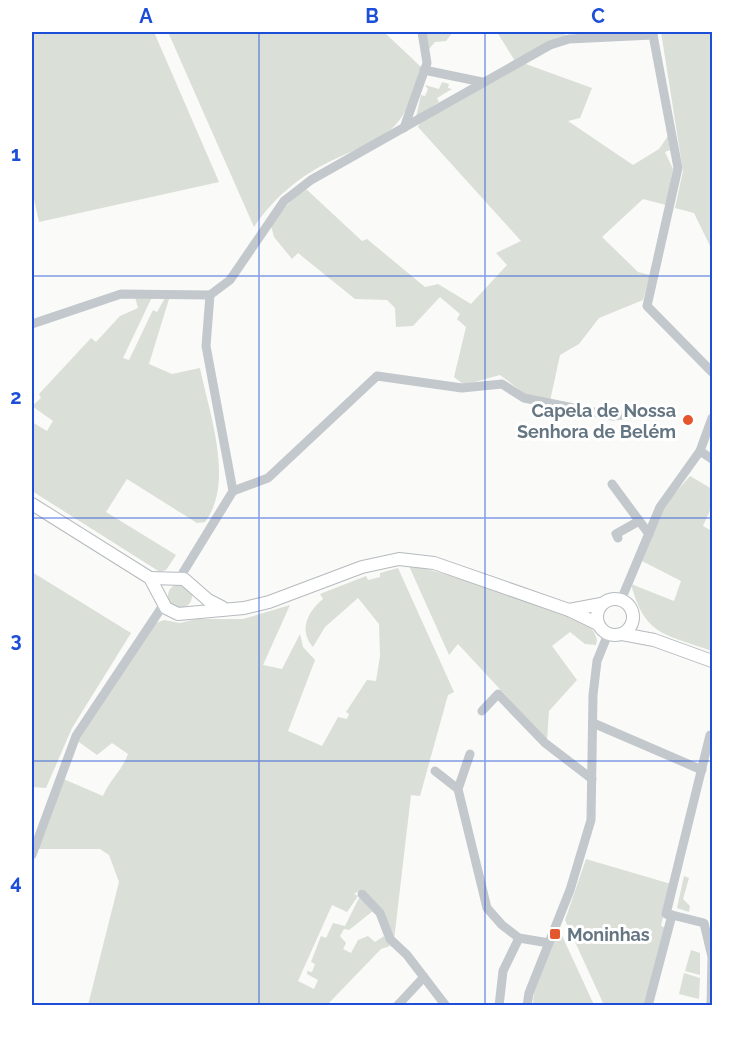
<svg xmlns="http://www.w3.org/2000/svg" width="744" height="1037" viewBox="0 0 744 1037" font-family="Raleway,sans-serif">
<rect width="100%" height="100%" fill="#fafaf8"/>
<g fill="#dadfd7">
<path d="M32 32H154L219 182 39 222 32 190Z"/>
<path d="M168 32H384L421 67C415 84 410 108 398 122 382 141 356 149 335 159 301 175 275 196 254 227Z"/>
<path d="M425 32H453L446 41 435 42 429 49Z"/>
<path d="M497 32H565L566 39 515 61Z"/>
<path d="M661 32H712V250L694 213 675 208 683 171Z"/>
<path d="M523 63 592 88 580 118 568 121 633 165 659 149 668 136 670 150 665 152 673 169 666 205 643 199 602 237 638 272 650 275 643 300 599 318 579 344 560 355 550 401 525 394 500 375 464 385 454 377 466 327 457 319 460 314 440 297 413 326 396 327 395 308 387 300 355 299 298 253 292 259 274 237 271 226 286 206 305 188 362 241 367 239 425 287 438 284 471 304 507 265 496 253 521 241 418 127 420 123Z"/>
<path d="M442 82 449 84 448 88 452 89 437 98 439 102 416 117 421 95 425 96 428 89 425 85 439 89Z"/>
<path d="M135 297H152L123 358 129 360 153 310 157 312 165 298 169 299 149 364 172 374 200 368C209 413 235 482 205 522L197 523 127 479 106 512 176 555 166 570 160 572 32 491V422L47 431 53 421 32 406 41 398 39 394 91 338 96 342 120 316 138 308Z"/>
<path d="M690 476 712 489V506L703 526 712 531V651C666 634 645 637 631 584L674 601 681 581 642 561 663 507Z"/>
<path d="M409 566C430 566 576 615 591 628 594 631 596 636 597 640L596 645 585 644 570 632 552 646 577 680 549 711 547 740 458 644 449 655Z"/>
<path d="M398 568 454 692 448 695 420 796 411 795 394 940 369 896 362 889 354 894 358 896 347 912 332 905 298 981 314 989 318 980 307 974V971L312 972 315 964 311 962 321 936 326 938 333 923 345 926 359 898 362 899 373 911 349 930 344 929 340 936 346 943 343 949 351 953 358 940 368 936 375 942 384 936 390 946 381 949 327 1005H88L119 882 109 855 100 849H34L61 778 103 796C110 779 122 771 128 754L112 743 97 755 76 740 153 624 164 620 180 623 196 619H243L290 605 263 665 282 669 300 634 303 647 315 660 288 731 322 746 338 717 347 719 349 714 346 712 367 680 376 681 380 656 379 624 358 598 325 627 313 647C298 630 308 611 323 599L320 594 366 576 368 580 380 577V573Z"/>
<path d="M32 572 131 633 72 728 46 788 32 787Z"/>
<circle cx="180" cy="596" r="12"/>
<path d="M586 859 671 884 661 926 667 928 645 1005H604L565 920Z"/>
<path d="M684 876 689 878 683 899 690 906 689 912 677 908Z"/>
<path d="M559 929 594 1005 533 1006 534 988Z"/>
<path d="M691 950 700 953V975L685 971Z"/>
<path d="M684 973 700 978 699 999 679 994Z"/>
</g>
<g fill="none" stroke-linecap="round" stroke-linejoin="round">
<defs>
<g id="major">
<path d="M32 504 150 578 166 608 178 614 244 608 269 602 362 567 399 559 434 563 569 610 598 624"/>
<path d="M150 578 184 579 208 600 222 607"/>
<circle cx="615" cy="617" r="18"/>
<path d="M569 610 601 604"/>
<path d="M622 634 654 640 712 661"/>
</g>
</defs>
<use href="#major" stroke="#b5babe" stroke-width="14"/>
<g stroke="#c3c8cc" stroke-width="9">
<path d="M653 35 678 168 647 306 712 372"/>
<path d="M424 70 482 82"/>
<path d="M404 128 427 63 422 32"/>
<path d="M210 295 230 280 284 201 311 180 550 45 569 39 653 35V32"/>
<path d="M32 324 121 294 210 295 206 346 233 491"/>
<path d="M700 451 712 459"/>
<path d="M612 484 649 534"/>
<path d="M618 538 616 534 639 521"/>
<path d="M179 579 233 491 268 478 377 376 462 388 502 384 524 398 613 416 630 414 639 409"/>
<path d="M621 600 660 507 700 451 712 418"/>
<path d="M482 711 498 694 545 743 592 779"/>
<path d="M593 723 702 770"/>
<path d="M435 771 458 789 487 908 502 925 519 938 549 943"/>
<path d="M458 789 470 754"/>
<path d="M32 855 76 736 164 604"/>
<path d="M362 894 380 913 390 939 407 955 446 1006"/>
<path d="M672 915 666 914 710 735"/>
<path d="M397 1006 424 977"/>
<path d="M499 1006 503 971 519 938"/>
<path d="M527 1006 529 993 570 890 591 820 593 695 597 661 608 634"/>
<path d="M648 1006 672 915 704 923 712 957 711 1006"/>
</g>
<use href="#major" stroke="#fff" stroke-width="12"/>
</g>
<path fill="none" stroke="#1d4ed8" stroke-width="1.5" stroke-opacity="0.55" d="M259 32V1006M485 32V1006M32 276H712M32 518H712M32 761H712"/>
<g fill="#e4572e" stroke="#fff" stroke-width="2">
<circle cx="688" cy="420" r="6"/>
<rect x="549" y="928" width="12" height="12" rx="3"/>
</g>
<g text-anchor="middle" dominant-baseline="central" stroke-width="6" stroke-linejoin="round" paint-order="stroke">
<g font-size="18" font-weight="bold" fill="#657683" stroke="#fff" text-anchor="end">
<text x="676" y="410">Capela de Nossa<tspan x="676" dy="21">Senhora de Belém</tspan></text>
<text x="567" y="934" text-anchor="start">Moninhas</text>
</g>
</g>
<rect width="744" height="1037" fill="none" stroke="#ffffff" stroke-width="66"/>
<rect x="33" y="33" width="678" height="971" fill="none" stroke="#1d4ed8" stroke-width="2"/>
<g font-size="20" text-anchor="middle" font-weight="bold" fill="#1d4ed8">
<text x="146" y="23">A</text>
<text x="372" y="23">B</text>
<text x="598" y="23">C</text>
<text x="16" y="161">1</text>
<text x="16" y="404">2</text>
<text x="16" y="647">3</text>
<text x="16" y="889">4</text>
</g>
</svg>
